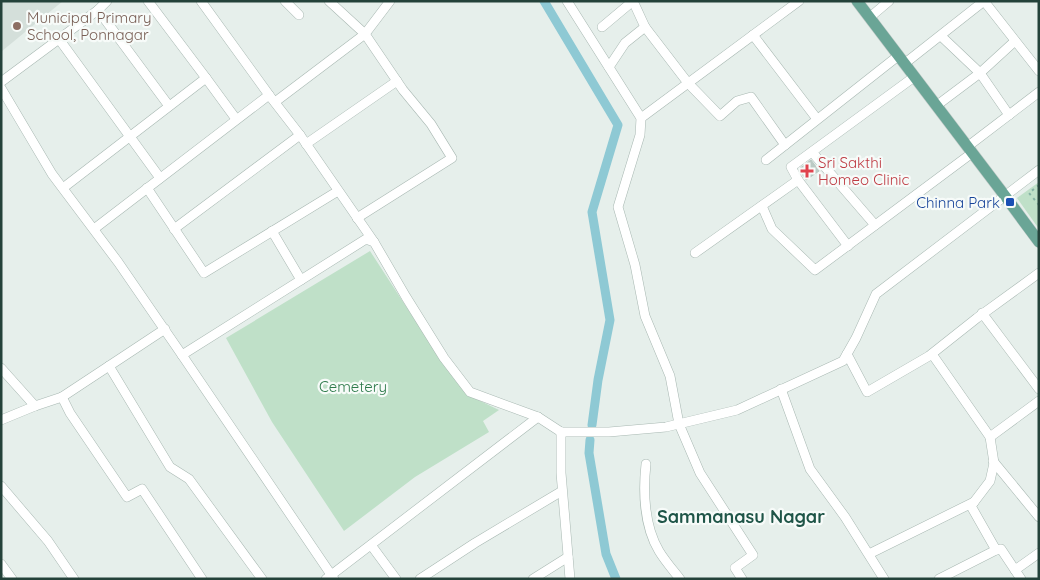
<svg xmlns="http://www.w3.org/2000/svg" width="1040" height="580" viewBox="0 0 1040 580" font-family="Quicksand,sans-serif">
<rect width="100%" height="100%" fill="#e6efeb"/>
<path fill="#d4dfda" d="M1 1H63L2 51Z"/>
<g fill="#bfe0c8">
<path d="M1039 182V229L1017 198Z"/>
<path d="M370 251 446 368 470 396 499 410 483 421 489 432 415 477 344 531 272 422 226 338Z"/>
</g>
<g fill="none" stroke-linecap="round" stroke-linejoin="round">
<g stroke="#8ec9d4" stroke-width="9">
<path d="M544 1 618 125 592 212 610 320 598 380 592 425"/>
<path d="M590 440 589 453 606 554 616 579"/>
</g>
</g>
<path fill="#bbcac4" stroke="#b8c9c2" d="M811 160 819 171 806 180 799 169Z"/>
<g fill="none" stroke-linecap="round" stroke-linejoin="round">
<defs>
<g id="minor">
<path d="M148 1 206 78"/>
<path d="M201 1 269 95"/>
<path d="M285 1 299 15"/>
<path d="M329 1 365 34 390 1"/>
<path d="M567 1 641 118 640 135 618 207 635 265 645 316 670 376 679 424 700 473 753 555 735 568 742 579"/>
<path d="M984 1 1039 71"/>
<path d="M98 10 107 1"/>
<path d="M869 18 889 1"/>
<path d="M602 27 633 1"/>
<path d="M645 27 688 83 720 116 737 101 751 97 785 145"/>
<path d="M753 35 817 119"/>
<path d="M941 36 980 73 1009 115"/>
<path d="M59 39 98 10 169 106"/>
<path d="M904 64 984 1"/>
<path d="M609 67 625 43 645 27 633 1"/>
<path d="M1 82 59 39 160 178"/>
<path d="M1 88 52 174 118 262 182 355 366 239 374 242 406 297 444 358 470 392 538 417 561 432"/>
<path d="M275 102 365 34 403 90 431 124 452 158 357 218"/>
<path d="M936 106 980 73 1015 41"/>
<path d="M641 118 799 1"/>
<path d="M306 144 397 81"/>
<path d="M967 147 1039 92"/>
<path d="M812 152 875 225"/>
<path d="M766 160 898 56"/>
<path d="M798 180 848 246"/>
<path d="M63 188 206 78 236 119"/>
<path d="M147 188 204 273 338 191"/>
<path d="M762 206 772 229 815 270 972 153"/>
<path d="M94 229 269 95 300 135 374 242"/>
<path d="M174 229 300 135"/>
<path d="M272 231 301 280"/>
<path d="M695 253 798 180 791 167 914 77"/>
<path d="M982 313 1039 389"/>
<path d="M165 329 109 366 170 467 189 479 262 579"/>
<path d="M847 354 867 392 929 356 977 318 1039 273"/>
<path d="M932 354 990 437 1039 401"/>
<path d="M182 355 334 579"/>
<path d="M1 368 35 406 62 397 70 413 127 497 142 489 202 579"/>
<path d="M781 389 810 469 845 517 884 579"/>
<path d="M62 397 109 366"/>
<path d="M1 420 35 406"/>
<path d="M561 432H609L666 427 737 410 843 361 856 338 876 294 1039 170"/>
<path d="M561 432V473L570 579"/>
<path d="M990 437 994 463 990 481 971 506 996 550 1001 549 1021 579"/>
<path d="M993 461 1039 517"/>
<path d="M646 464C643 491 644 526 659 551 665 561 673 570 680 579"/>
<path d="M1 486 48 541 74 579"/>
<path d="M371 545 396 579"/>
<path d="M869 554 974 502"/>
<path d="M1 564 12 579"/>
<path d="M1015 570 1039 553"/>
<path d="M326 579 538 417"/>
<path d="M420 579 475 543 562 491"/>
<path d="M533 579 568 557"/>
<path d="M939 579 996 550"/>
</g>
<path id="major" d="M857 1 1005 196 1039 242"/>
</defs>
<use href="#minor" stroke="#a8b8b2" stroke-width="10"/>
<use href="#major" stroke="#c2cac8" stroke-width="12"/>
<path stroke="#86b3a5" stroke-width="2" stroke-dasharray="2.5 4" stroke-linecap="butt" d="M1039 185 1029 193 1039 205"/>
<use href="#minor" stroke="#fff" stroke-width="9"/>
<use href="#major" stroke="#6aa596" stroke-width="11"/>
</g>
<circle fill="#8d6e63" stroke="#f7fbf9" stroke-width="2" cx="17" cy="26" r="5"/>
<path fill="#e0444e" stroke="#f7fbf9" stroke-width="2" d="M804.5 163.5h5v5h5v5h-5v5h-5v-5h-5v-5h5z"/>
<rect fill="#1a4fb4" stroke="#f7fbf9" stroke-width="2" x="1005" y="197" width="10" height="10" rx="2.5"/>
<g text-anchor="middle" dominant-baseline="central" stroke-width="4.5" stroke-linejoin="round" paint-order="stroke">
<g font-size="15" fill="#785e54" stroke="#f7fbf9" text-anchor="start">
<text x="27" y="17">Municipal Primary<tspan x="27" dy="17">School, Ponnagar</tspan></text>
</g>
<g font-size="15" fill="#be3a42" stroke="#f7fbf9" text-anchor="start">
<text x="818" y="162">Sri Sakthi<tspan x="818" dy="17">Homeo Clinic</tspan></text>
</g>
<g font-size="15" fill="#164399" stroke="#f7fbf9" text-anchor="end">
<text x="1000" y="202">Chinna Park</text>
</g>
<g font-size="15" fill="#2d7a4b" stroke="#f7fbf9">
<text x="353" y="386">Cemetery</text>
</g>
<g font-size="18" font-weight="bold" fill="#1f5548" stroke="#f7fbf9">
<text x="741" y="516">Sammanasu Nagar</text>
</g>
</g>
<rect width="1040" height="580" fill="none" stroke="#24423a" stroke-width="5"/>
</svg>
